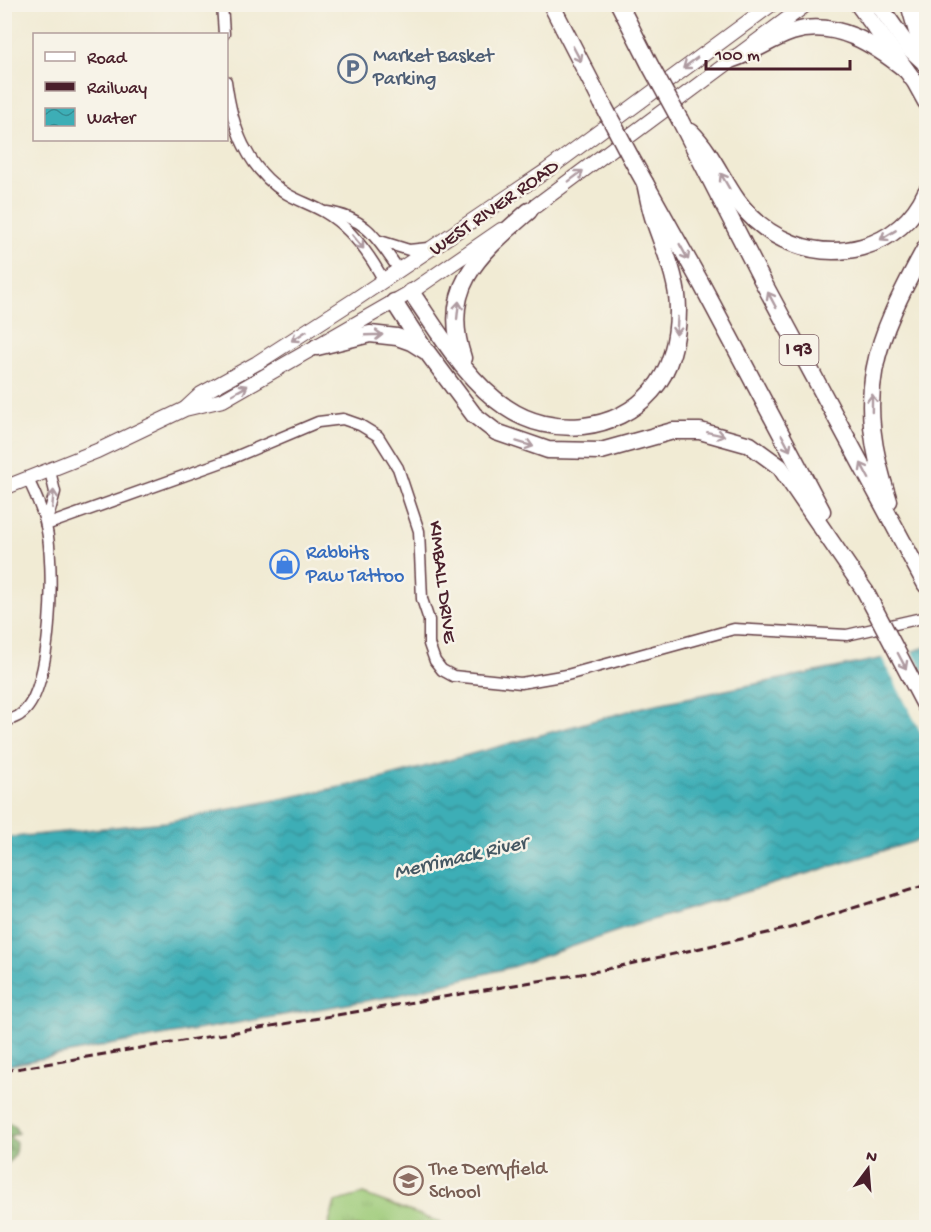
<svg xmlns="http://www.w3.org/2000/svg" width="931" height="1232" viewBox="0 0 931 1232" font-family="'Gochi Hand',sans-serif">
<defs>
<pattern id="grass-tufts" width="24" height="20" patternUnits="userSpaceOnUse" patternTransform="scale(1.5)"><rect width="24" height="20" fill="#9ecb79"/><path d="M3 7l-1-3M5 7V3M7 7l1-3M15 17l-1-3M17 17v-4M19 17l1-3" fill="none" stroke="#8aae69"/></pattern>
<pattern id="forest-firs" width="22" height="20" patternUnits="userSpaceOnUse" patternTransform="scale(1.5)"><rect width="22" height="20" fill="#7eaf69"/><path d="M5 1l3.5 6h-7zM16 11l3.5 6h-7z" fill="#698e57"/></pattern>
<pattern id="water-waves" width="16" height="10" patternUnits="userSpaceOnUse" patternTransform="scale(1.5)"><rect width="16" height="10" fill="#3daeb6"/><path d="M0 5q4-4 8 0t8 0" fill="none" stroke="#358d94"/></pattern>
</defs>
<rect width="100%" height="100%" fill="#f7f3e8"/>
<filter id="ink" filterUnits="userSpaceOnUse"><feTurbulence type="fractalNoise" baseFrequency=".0167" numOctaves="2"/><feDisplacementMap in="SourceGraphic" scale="12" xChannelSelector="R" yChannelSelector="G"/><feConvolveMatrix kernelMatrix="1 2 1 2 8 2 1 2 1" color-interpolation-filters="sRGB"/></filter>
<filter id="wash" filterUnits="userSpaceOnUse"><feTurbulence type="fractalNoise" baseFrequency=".008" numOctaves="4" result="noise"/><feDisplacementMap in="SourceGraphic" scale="24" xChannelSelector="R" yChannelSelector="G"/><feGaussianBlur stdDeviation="1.35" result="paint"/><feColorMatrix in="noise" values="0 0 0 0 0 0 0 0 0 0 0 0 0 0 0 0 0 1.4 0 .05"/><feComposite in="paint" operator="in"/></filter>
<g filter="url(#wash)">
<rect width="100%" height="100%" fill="#f1ebd4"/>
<path fill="url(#grass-tufts)" stroke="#747552" stroke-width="1.5" d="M363 1194 452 1227H328L335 1202Z"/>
<path fill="url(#forest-firs)" stroke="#64674a" stroke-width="1.5" d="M5 1121 14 1125 18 1133 9 1137 16 1142 15 1155 5 1167Z"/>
<path fill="url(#water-waves)" stroke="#446670" stroke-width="1.5" d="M926 647V838L635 925 512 967 394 996 109 1045 5 1066 4 838 166 822 380 779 647 706 904 654Z"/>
<path fill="#f1ebd4" d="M911 649 926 677V742L881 656Z"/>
</g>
<g filter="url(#ink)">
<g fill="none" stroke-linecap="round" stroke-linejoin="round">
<defs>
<g id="minor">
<path d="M222 4 224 34"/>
<path d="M226 81C232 127 246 168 287 194 299 201 312 205 324 212 350 227 370 255 384 281"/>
<path d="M327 212C366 217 378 240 399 270"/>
<path d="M380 241 409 250 428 248"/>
<path d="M46 525 228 460 318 422 343 419 360 425 378 436 398 468 419 531 422 599 429 620V644L435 661 442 670 453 676 521 683 567 675 734 629 847 635 926 617"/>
<path d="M46 525 55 492 50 471"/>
<path d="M4 722C10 719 17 718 21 714 53 692 55 562 46 526 43 510 35 494 28 479"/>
</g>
<g id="major">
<path d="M522 216 807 4"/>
<path d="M186 408 201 394 257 363 353 301 546 171 772 4"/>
<path d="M4 488 97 451 185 409 223 400 411 292 501 230"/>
</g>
<g id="highway">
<path d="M551 4 602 103"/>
<path d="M619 4 651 67"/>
<path d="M858 4 915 82 926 102"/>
<path d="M878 4 909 48 926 64"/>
<path d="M909 4 925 60"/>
<path d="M733 59C754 52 771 39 792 32 835 18 875 45 906 70"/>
<path d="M680 120 762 280 926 585"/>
<path d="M691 132C711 152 721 177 737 200 766 240 815 260 862 247 891 239 914 219 926 192"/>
<path d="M630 156 702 285 822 511"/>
<path d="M411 292C438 331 466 381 507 408 551 438 616 432 652 391 671 370 678 338 678 310 678 279 665 252 655 223 650 210 648 196 645 183"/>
<path d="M394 302 423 347"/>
<path d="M317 347 370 334 397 337 411 342 427 352 474 415 496 432 548 450 601 451 673 431H700L750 445 780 467 865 591"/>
<path d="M463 358C439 286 481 253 529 211"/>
<path d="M889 501C853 393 874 342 926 247"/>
</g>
</defs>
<use href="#minor" stroke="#633e44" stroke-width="13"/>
<use href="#major" stroke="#633e44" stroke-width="16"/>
<use href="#highway" stroke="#633e44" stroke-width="19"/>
<use href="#minor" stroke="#fff" stroke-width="10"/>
<use href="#major" stroke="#fff" stroke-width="14"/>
<use href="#highway" stroke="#fff" stroke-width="16"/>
<path stroke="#4a1f2b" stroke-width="3" stroke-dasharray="9 4.5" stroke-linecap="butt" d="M4 1071 598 971 790 928 926 885"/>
<defs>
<g id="highway-bridge">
<path d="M651 67 680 120"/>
<path d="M602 103 630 156"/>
<path d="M865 591 926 707"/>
</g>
</defs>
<use href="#highway-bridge" stroke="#633e44" stroke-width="19" stroke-linecap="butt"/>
<use href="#highway-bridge" stroke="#fff" stroke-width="16"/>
</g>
<defs><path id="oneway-shaft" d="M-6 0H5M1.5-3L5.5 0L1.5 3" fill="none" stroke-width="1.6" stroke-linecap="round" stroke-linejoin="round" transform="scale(1.5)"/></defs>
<g stroke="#ae9aa0">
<use href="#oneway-shaft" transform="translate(577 54) rotate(62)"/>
<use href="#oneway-shaft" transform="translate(690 63) rotate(143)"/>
<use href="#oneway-shaft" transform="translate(576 176) rotate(-37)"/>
<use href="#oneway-shaft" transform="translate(725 181) rotate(-120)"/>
<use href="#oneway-shaft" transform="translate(888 235) rotate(149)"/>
<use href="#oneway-shaft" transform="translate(358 242) rotate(51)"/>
<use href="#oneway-shaft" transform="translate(684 252) rotate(61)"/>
<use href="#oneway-shaft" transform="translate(772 300) rotate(-118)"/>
<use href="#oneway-shaft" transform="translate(458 310) rotate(-84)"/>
<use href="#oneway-shaft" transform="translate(677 326) rotate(94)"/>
<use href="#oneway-shaft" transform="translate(374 335) rotate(-2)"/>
<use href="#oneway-shaft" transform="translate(299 336) rotate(147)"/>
<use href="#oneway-shaft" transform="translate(240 390) rotate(-29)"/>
<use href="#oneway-shaft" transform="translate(872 403) rotate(-89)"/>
<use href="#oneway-shaft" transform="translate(716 434) rotate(12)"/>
<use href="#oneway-shaft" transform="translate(786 443) rotate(62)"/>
<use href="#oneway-shaft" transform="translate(525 444) rotate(17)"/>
<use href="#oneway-shaft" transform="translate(865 471) rotate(-118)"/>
<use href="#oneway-shaft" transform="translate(53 499) rotate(-85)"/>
<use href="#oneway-shaft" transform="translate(902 661) rotate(62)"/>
</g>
</g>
<defs>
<symbol id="parking-ring" viewBox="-11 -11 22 22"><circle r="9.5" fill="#f7f3e8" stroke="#5c6f8a" stroke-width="1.5"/><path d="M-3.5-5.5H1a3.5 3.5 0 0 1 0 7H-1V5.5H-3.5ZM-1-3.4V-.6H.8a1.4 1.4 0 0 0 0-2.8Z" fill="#5c6f8a"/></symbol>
<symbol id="shop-ring" viewBox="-11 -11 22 22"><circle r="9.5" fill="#f7f3e8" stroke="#3f7fe0" stroke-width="1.5"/><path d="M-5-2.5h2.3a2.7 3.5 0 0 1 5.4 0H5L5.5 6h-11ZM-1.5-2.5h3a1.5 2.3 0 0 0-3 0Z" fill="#3f7fe0"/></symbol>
<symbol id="school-ring" viewBox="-11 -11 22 22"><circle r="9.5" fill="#f7f3e8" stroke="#8d6e63" stroke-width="1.5"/><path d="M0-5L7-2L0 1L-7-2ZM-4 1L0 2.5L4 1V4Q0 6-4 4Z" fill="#8d6e63"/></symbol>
</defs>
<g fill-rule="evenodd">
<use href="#parking-ring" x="336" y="52" width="33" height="33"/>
<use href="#shop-ring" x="268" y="548" width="33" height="33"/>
<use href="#school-ring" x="392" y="1164" width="33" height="33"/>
</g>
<g text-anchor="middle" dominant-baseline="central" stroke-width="5" stroke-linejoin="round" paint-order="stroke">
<rect fill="#f7f3e8" stroke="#7e5f64" stroke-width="1.5" x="779.5" y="335" width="39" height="30" rx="4.5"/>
<g font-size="18" font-weight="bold" fill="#4a1f2b">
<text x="799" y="350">I 93</text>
</g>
<g font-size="20" fill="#4e5e75" stroke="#f7f3e8" text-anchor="start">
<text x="373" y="57">Market Basket<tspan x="373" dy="23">Parking</tspan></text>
</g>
<g font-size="20" fill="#4a1f2b" stroke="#f7f3e8">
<text transform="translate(495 209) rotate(-35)">WEST RIVER ROAD</text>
<text transform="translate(441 582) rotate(83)">KIMBALL DRIVE</text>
</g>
<g font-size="20" fill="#366cbe" stroke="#f7f3e8" text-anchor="start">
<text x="306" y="554">Rabbits<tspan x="306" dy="23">Paw Tattoo</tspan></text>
</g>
<g font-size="20" fill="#785e54" stroke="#f7f3e8" text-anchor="start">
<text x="429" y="1170">The Derryfield<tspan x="429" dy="23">School</tspan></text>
</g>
<g font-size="21" font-style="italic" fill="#455863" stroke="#f7f3e8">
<text transform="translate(461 859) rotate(-13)">Merrimack River</text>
</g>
</g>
<rect width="931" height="1232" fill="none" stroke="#f7f3e8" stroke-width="24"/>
<rect x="33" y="33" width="195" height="108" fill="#f7f3e8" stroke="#b29e9c" stroke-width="1.5"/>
<rect x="45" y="52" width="30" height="9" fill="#ffffff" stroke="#b29e9c" stroke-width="1.5"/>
<text x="87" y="63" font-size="18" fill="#4a1f2b">Road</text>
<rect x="45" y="82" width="30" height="9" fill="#4a1f2b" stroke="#b29e9c" stroke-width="1.5"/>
<text x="87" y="93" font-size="18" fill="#4a1f2b">Railway</text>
<rect x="45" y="108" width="30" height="18" fill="url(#water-waves)" stroke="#b29e9c" stroke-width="1.5"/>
<text x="87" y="123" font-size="18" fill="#4a1f2b">Water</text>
<g transform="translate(868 1169) rotate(16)" stroke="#f7f3e8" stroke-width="4.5" paint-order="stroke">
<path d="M0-4.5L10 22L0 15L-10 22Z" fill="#4a1f2b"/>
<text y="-9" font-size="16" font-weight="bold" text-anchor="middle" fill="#4a1f2b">N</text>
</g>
<path d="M706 60v9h144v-9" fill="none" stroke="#4a1f2b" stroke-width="3"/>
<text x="715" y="60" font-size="18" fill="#4a1f2b" stroke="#f7f3e8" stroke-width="4.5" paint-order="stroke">100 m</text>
</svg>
